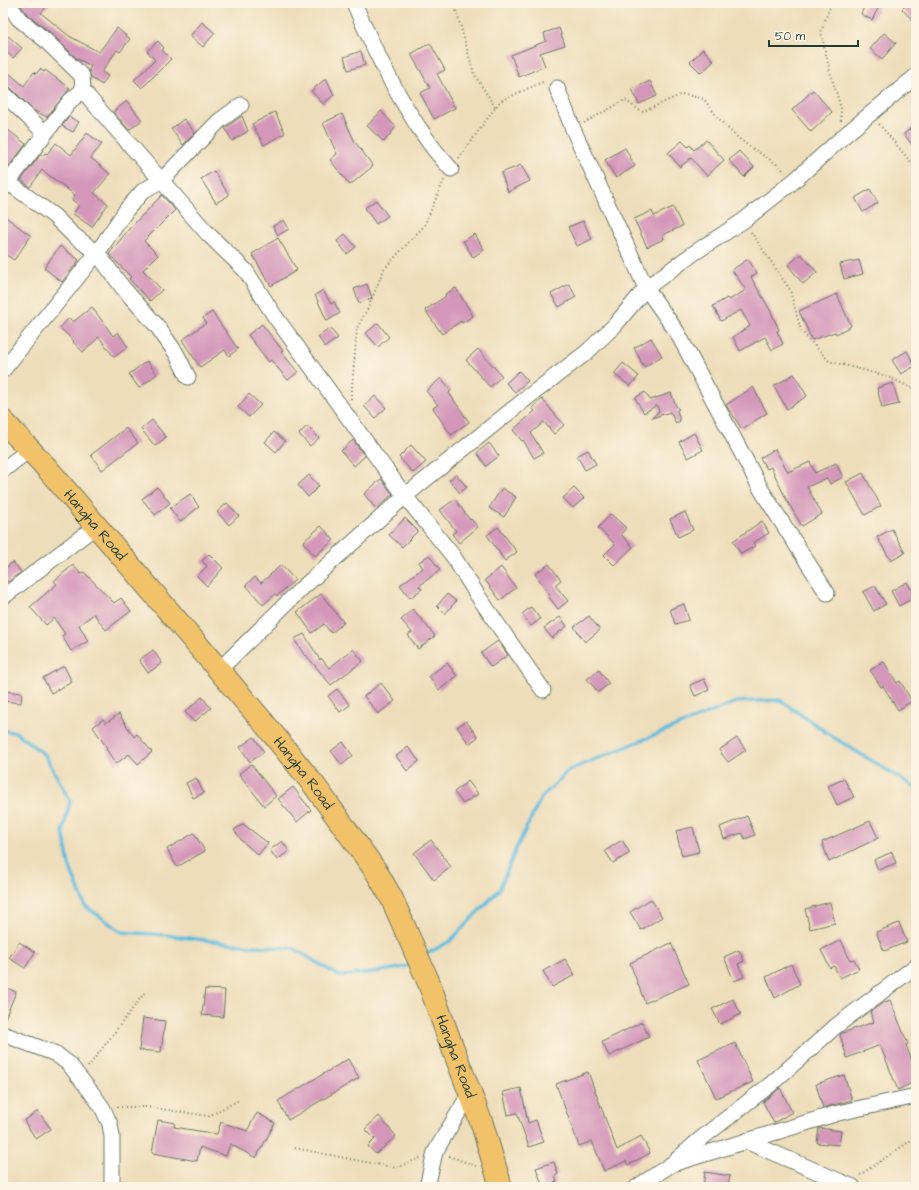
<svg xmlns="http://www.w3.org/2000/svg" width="919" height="1190" viewBox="0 0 919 1190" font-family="'Architects Daughter',sans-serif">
<rect width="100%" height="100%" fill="#fcf5e5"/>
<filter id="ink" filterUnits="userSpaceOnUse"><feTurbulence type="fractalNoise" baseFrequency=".025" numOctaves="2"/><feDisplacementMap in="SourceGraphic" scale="8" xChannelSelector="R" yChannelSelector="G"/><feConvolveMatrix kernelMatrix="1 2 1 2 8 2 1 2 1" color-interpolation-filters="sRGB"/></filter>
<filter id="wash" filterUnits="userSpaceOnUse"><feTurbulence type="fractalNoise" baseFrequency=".012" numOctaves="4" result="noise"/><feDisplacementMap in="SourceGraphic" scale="16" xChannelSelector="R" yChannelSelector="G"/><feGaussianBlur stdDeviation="0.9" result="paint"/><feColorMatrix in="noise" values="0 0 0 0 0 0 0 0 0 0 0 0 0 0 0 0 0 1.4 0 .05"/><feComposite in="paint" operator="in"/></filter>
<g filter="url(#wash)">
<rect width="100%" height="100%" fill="#eeddba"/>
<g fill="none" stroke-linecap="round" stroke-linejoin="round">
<g stroke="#61bcdf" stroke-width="3.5">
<path d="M3 731 15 732 45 755 70 801 63 831 69 865 85 906 122 932 166 935 251 946 293 948 339 976 370 973 405 967 412 963"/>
<path d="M425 955 450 941 499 890 516 849 541 798 569 770 736 702 780 700 833 737 916 788"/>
</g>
</g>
<g id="blocks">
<g fill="#d497ba">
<path d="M19 3H50L41 13 69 36 99 52 117 28 130 39 120 52 117 50 102 72 108 76 102 85 91 78 89 70 91 66 76 58 50 32 26 13Z"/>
<path d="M866 3H881L872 20 861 14Z"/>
<path d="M908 3H916V24L902 9Z"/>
<path d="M202 22 215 33 203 47 190 36Z"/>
<path d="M559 28 565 45 540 53 545 66 519 77 511 55 546 41 544 33Z"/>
<path d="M884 33 896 43 882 59 870 49Z"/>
<path d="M8 36 22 48 13 58 3 49V43Z"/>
<path d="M158 41 164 48 162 50 171 59 142 88 134 80 155 60 147 51Z"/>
<path d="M430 43 445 70 437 74 455 108 434 119 420 93 430 88 411 54Z"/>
<path d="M703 49 714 61 701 73 690 62Z"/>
<path d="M361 51 365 65 348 70 344 57Z"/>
<path d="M40 69 44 72 45 70 70 88 47 117 33 110 9 86 3 84V80L9 73 24 86 34 72 36 74Z"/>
<path d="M326 78 334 95 323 104 311 91Z"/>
<path d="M650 81 657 96 639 104 632 89Z"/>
<path d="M813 90 832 112 811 132 792 110Z"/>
<path d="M127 101 142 120 129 130 113 112Z"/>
<path d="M381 111 396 127 384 142 367 126Z"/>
<path d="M275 112 285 133 264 145 252 124Z"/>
<path d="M342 114 355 142 373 166 350 185 330 160 337 154 323 123Z"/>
<path d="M242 116 248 131 232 141 225 128Z"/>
<path d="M69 117 79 122 73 132 62 126Z"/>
<path d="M184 119 195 133 183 145 171 129Z"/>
<path d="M916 124V150L904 134Z"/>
<path d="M3 126 26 144 3 174Z"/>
<path d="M87 133 102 144 91 158 110 174 94 193 108 204 92 227 73 214 79 205 72 200 75 195 42 170 30 187 21 180 41 154 43 156 45 153 47 154 56 143 71 155Z"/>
<path d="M706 140 724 160 707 176 691 158 680 167 668 153 682 141 688 147 690 145 694 150Z"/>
<path d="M625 148 635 166 616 178 605 160Z"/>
<path d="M739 151 754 167 744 177 729 160Z"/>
<path d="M521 165 530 181 508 192 501 173Z"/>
<path d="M214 171 229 195 216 203 201 179Z"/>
<path d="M870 189 878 203 863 212 855 198Z"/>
<path d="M162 195 175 210 144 241 158 255 143 270 162 290 150 301 129 279 131 277 109 254 129 229Z"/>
<path d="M376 200 388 216 376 224 365 208Z"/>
<path d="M673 207 682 226 663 235 664 239 647 247 634 219 652 211 654 216Z"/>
<path d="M3 215 31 236 14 260 3 253Z"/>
<path d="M284 220 289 229 278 235 273 226Z"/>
<path d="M583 221 592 239 577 246 568 227Z"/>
<path d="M345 234 356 247 347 254 337 241Z"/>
<path d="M475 234 484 250 473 257 463 241Z"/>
<path d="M278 238 297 270 271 286 252 254Z"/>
<path d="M60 246 79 260 62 282 44 268Z"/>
<path d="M801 254 817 272 803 284 788 265Z"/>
<path d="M748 259 757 273 751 277 771 312 779 330 777 331 783 344 772 350 765 337 740 351 733 337 750 326 741 310 721 321 713 306 727 298 729 300 746 290 732 270Z"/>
<path d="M859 260 863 274 844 279 840 264Z"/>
<path d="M367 284 372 298 359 303 354 289Z"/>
<path d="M569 284 576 297 559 307 551 294Z"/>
<path d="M456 288 473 316 462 323 461 321 442 334 425 310 446 296 445 294Z"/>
<path d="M323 290 331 304 334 302 340 313 327 321 315 295Z"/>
<path d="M837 294 851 326 836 334 835 332 812 340 799 311Z"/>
<path d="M92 307 113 336 118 332 128 347 114 357 99 337 83 352 73 342 74 341 60 328 69 318 73 322Z"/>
<path d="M212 312 238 349 229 356 225 350 200 367 182 340 206 323 203 318Z"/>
<path d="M378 323 389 337 378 347 366 333Z"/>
<path d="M262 324 283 351 281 352 298 372 288 380 271 360 269 362 248 335Z"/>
<path d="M330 328 338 338 325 347 318 337Z"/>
<path d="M651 338 662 356 644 367 634 348Z"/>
<path d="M478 349 502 376 490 387 466 360Z"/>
<path d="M907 351 915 366 901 374 892 360Z"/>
<path d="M147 361 157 374 139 388 129 374Z"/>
<path d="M623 363 639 376 630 386 614 374Z"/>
<path d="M519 371 528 381 515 392 506 383Z"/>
<path d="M794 374 807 396 787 409 774 386Z"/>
<path d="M441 378 451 390 449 393 469 422 451 435 433 408 438 405 426 391Z"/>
<path d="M893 383 899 404 882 408 877 388Z"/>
<path d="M753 387 767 413 742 429 726 405Z"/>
<path d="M645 392 650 400 671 393 676 406 679 409 677 410 680 421 676 423 670 412 652 418 659 411 657 405 644 413 635 398Z"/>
<path d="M249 394 261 405 249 417 238 407Z"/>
<path d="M375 396 386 408 375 418 364 406Z"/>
<path d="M542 399 564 425 554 434 544 422 531 433 543 453 534 458 523 440 522 441 513 430 535 411 532 408Z"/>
<path d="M152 420 166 437 155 446 141 429Z"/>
<path d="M307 426 319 438 310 446 299 434Z"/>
<path d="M126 428 138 443 102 470 91 455Z"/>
<path d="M274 432 285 441 276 452 265 442Z"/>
<path d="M694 433 703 450 688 458 679 442Z"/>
<path d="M353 440 365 456 354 466 341 451Z"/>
<path d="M489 443 499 456 486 466 477 453Z"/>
<path d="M411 445 426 462 413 473 399 457Z"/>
<path d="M775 449 788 472 810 462 815 473 836 463 843 477 830 484 827 478 807 487 822 514 802 526 787 501 771 467 767 469 760 458Z"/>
<path d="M588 450 596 464 585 470 577 456Z"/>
<path d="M863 473 881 506 865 515 846 482Z"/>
<path d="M456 474 467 487 460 493 449 480Z"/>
<path d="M309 475 319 486 308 497 298 485Z"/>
<path d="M381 479 393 494 376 509 364 494Z"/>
<path d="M157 487 170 503 155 515 142 499Z"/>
<path d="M502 488 516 497 504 517 489 508Z"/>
<path d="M574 488 584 498 573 508 563 498Z"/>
<path d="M190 494 199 507 180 522 170 508Z"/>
<path d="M455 499 470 520 471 519 478 527 459 543 452 534 456 531 440 510Z"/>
<path d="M227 503 239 516 229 525 217 512Z"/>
<path d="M685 512 693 530 678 537 670 519Z"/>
<path d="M611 514 626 528 621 534 633 547 614 565 604 555 615 544 598 528Z"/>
<path d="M405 518 418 531 402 547 389 535Z"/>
<path d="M762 521 769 533 753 543 755 546 741 554 733 541Z"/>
<path d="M321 526 334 540 315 556 303 542Z"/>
<path d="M498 527 517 552 505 561 487 535Z"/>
<path d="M892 529 905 553 891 561 877 537Z"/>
<path d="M209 554 223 568 207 586 197 576 207 566 202 561Z"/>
<path d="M429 555 440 570 419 586 422 589 410 598 400 585 423 568 419 562Z"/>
<path d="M13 562 21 572 8 582 3 576V570Z"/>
<path d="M549 564 561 580 555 585 568 601 558 609 548 596 550 595 535 574Z"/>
<path d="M73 565 81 574 84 572 114 603 121 598 131 611 106 630 94 614 79 625 88 641 71 651 62 636 65 634 54 618 46 625 30 607 57 584 54 581Z"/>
<path d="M281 565 295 580 277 596 275 594 263 605 246 585 255 577 261 583Z"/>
<path d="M501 567 516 588 500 600 485 580Z"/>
<path d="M907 582 915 597 899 606 891 591Z"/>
<path d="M875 586 886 604 874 611 863 592Z"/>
<path d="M321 594 344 623 331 633 324 624 312 633 297 612Z"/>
<path d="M447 594 456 601 445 614 437 606Z"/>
<path d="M684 604 689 620 675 624 670 609Z"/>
<path d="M531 607 540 619 531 626 522 614Z"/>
<path d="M413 609 435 636 418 649 408 635 412 632 401 620Z"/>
<path d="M589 616 600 630 585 642 574 627Z"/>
<path d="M560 617 567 626 552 638 544 628Z"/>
<path d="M304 634 320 660 321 658 329 668 353 649 363 661 331 685 306 655 305 656 294 639Z"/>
<path d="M498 641 508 655 491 667 481 653Z"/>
<path d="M153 650 162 663 148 673 139 660Z"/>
<path d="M884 662 897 683 900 681 912 701 898 710 883 686 881 687 870 670Z"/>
<path d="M447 663 457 676 439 690 429 676Z"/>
<path d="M64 666 72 682 51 693 43 678Z"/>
<path d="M599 670 609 684 598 692 587 679Z"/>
<path d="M704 679 709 690 695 696 690 685Z"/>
<path d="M381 683 395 701 378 714 364 696Z"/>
<path d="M337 689 350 705 340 712 328 696Z"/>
<path d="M4 691 22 693 21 703 3 701Z"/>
<path d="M202 697 211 708 194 722 185 712Z"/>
<path d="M119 714 134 737 137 734 152 752 138 764 129 754 116 764 106 749 107 748 93 727 103 719 106 723Z"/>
<path d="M466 721 478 737 469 744 457 727Z"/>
<path d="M254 737 264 752 250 762 240 747Z"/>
<path d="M737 738 746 750 728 762 719 750Z"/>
<path d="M343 742 353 756 342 765 331 751Z"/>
<path d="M408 747 419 761 407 771 396 756Z"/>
<path d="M251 764 276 796 264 806 239 774Z"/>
<path d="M196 778 204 793 193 798 186 783Z"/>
<path d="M844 779 854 797 837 805 828 786Z"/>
<path d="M468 781 478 794 463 804 454 792Z"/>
<path d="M293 787 311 810 297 822 278 799Z"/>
<path d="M747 816 755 835 745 839 742 833 724 839 720 827Z"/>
<path d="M870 821 878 838 829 862 822 842Z"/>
<path d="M243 824 268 843 258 855 242 841 234 830Z"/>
<path d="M693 827 699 852 682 856 676 831Z"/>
<path d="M194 833 205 851 177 867 167 849Z"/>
<path d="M431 840 451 867 434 880 414 853Z"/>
<path d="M622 840 630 853 613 863 605 851Z"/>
<path d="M282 841 289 851 277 860 270 850Z"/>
<path d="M892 852 896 863 878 870 874 860Z"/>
<path d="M651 899 662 917 641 930 630 912Z"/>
<path d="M830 902 835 923 810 929 805 909Z"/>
<path d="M899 923 907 942 884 951 876 932Z"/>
<path d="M841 940 850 960 854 959 859 969 840 978 834 966 830 968 821 950Z"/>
<path d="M19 942 35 952 25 968 9 958Z"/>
<path d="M671 943 689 984 645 1003 630 963Z"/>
<path d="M739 950 744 961 738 964 744 977 734 981 724 957Z"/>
<path d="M565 959 575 975 552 987 543 971Z"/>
<path d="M791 964 800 984 775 998 766 977Z"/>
<path d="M3 986 16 992 3 1023Z"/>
<path d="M205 989 225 990 223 1017 202 1015Z"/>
<path d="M733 999 741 1014 720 1024 712 1009Z"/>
<path d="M890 1000 908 1044 906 1045 916 1072V1081L898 1090 880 1045 847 1058 840 1035 842 1033 874 1022 870 1012 881 1004Z"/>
<path d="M143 1018 165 1021 161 1052 139 1050Z"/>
<path d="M642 1022 649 1037 609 1056 602 1042Z"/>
<path d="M735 1043 753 1082 716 1098 698 1060Z"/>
<path d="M348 1059 359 1078 288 1120 278 1101Z"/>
<path d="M588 1072 617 1150 641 1136 650 1153 628 1165 626 1161 604 1171 592 1141 579 1146 556 1084Z"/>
<path d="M844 1075 852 1100 823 1108 816 1084Z"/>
<path d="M521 1088 528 1123 536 1120 544 1142 529 1147 517 1113 508 1115 503 1092Z"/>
<path d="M780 1088 792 1112 774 1123 763 1102Z"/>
<path d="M38 1111 51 1129 36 1139 24 1121Z"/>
<path d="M257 1113 275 1123 256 1158 230 1144 226 1156 200 1147 197 1161 152 1153 158 1120 175 1123 174 1127 217 1134 221 1122 247 1131Z"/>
<path d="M379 1116 396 1136 376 1154 368 1146 375 1139 365 1129Z"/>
<path d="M819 1128 841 1131 839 1145 817 1143Z"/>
<path d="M554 1162 558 1174 555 1176 557 1182 554 1183 556 1187H543L536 1168Z"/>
<path d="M705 1172 730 1176 728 1187H703Z"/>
</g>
</g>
</g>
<g filter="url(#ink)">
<use href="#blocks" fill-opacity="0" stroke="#677563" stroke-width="1"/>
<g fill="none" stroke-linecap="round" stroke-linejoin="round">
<defs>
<g id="minor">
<path d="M8 3 19 19 44 39 82 76 83 90 90 99 208 234 246 271 274 315 350 420 405 496 453 556 478 596 543 690"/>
<path d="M354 3C374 50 396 96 426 138 433 149 442 159 451 169"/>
<path d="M557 88 573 129 646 288 677 332 762 491 827 593"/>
<path d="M3 93 45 133"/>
<path d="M9 183 54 216 72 234 97 253 123 288 157 326 176 353 188 377"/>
<path d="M3 189 70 101 83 90"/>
<path d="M3 370 97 253 127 209 143 191 162 180 219 121 241 105"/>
<path d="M3 470 30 449"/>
<path d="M3 597 96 526"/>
<path d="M219 670 300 590 405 496 528 397 587 352 615 325 646 288 694 253 743 221 794 181 845 135 916 76"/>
<path d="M3 1034 56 1054 69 1064 91 1092 102 1107 110 1124 112 1137V1187"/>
<path d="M746 1141 853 1187"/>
<path d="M672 1164 703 1137 771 1084 836 1026 916 966"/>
<path d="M427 1187 435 1152 470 1093"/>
<path d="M637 1187 672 1164 838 1113 916 1096"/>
</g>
<g id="highway">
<path id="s1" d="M3 421 46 467 264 723 314 785 376 871 392 899 429 983 447 1033 482 1124 501 1187"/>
</g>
</defs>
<use href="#minor" stroke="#677563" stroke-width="17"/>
<use href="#highway" stroke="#677563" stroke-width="24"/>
<g stroke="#677563" stroke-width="2" stroke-dasharray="1 3" stroke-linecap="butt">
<path d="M454 3 474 74 495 107"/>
<path d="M836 3 829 9 821 32 830 72 841 108V121"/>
<path d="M584 123 625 100 642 112 682 94 704 99C715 115 727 129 742 141 756 152 773 159 785 172"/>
<path d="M879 124 916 168"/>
<path d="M459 158 500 101 545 81"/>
<path d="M751 232 790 290 801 331 829 361 886 376 916 390"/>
<path d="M351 399 357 328 368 308 384 269 424 226 444 180"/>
<path d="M88 1067 146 991"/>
<path d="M117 1107H147L209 1116 239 1100"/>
<path d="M295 1148 396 1168 420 1158"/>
<path d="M449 1156 476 1166"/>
<path d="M860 1175 916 1137"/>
</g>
<use href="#minor" stroke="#fff" stroke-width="15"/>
<use href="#highway" stroke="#f2c26a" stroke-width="22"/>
</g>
</g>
<g text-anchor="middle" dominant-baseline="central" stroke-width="4" stroke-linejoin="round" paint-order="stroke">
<g font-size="15" fill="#1f3d34" stroke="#fcf5e5">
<text stroke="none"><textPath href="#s1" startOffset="139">Hangha Road</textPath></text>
<text stroke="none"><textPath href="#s1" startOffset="463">Hangha Road</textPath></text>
<text stroke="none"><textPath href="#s1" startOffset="787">Hangha Road</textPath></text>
</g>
</g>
<rect width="919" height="1190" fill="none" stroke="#fcf5e5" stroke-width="16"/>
<path d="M769 40v6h89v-6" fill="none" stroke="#1f3d34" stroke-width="2"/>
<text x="775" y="40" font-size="12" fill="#1f3d34" stroke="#fcf5e5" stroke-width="3" paint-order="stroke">50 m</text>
</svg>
